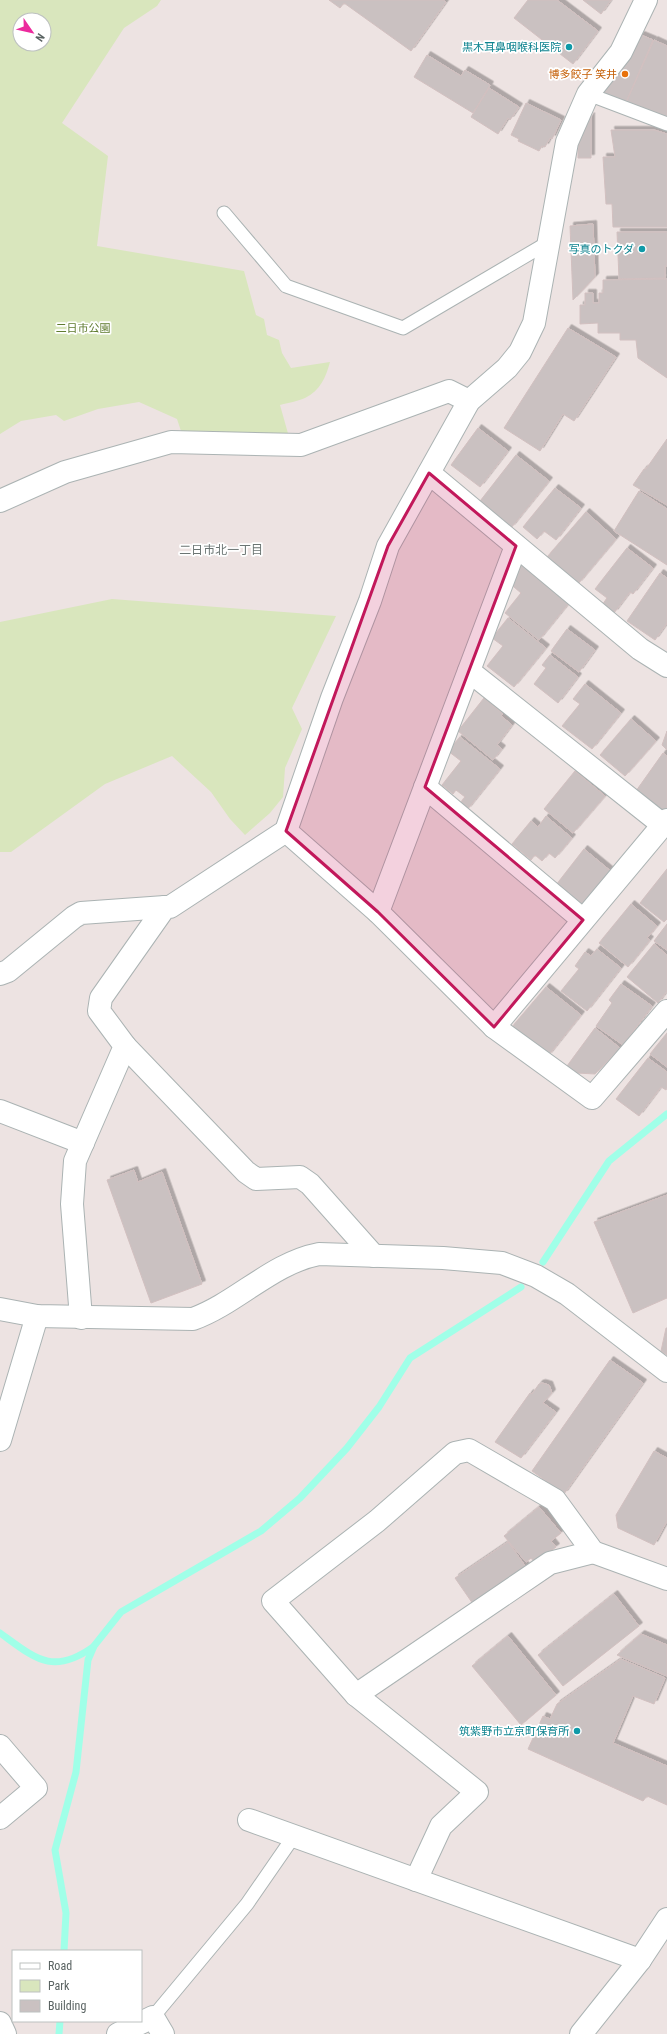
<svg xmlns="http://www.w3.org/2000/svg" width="667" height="2034" viewBox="0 0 667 2034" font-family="'Roboto Condensed','Noto Sans JP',sans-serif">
<defs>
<filter id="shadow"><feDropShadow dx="3.5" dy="-3.5" stdDeviation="0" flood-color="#0004"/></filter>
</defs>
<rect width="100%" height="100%" fill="#ede3e2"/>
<g fill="#d9e6bd" fill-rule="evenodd">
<path d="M0 0H161L157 6 124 28 62 123 108 156 97 246 244 271 256 315 264 319 267 335 279 340 282 353 291 368 330 362C326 377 320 391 305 398 299 401 287 403 280 405L289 437 182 434 177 419 139 402 98 409 64 421 56 415 21 421 0 434ZM20 20H44V44H20Z"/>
<path d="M112 599 336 616 292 708 302 729 285 768 283 797 270 813 245 835 230 819 211 792 172 756 105 784 11 852H0V622Z"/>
</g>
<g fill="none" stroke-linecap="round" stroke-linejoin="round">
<g stroke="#a0ffe8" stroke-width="7">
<path d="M543 1262 609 1161 667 1114"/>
<path d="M0 1633C35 1658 52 1676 93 1647"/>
<path d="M64 1951 66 1913 55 1850 76 1772 88 1660 94 1646 121 1612 261 1531 300 1498 347 1448 379 1407 410 1358 521 1287"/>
<path d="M59 2034 60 2021"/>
</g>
</g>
<g fill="#cac1c1" stroke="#d2c0c0" filter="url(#shadow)">
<path d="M329 0H443L446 2 411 51 344 3 340 8Z"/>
<path d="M528 0H557L598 31 573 64 514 18Z"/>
<path d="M583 0H611L601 14Z"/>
<path d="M641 35 653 40 626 102 597 92Z"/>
<path d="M654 40 667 46V118L626 103Z"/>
<path d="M427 55 461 76 465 70 490 85 473 113 414 77Z"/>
<path d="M489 88 519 107 510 120 508 118 498 134 471 117Z"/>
<path d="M526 103 561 120 552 139 550 138 545 147 542 146 539 151 518 141 519 139 511 135Z"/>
<path d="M591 116V158H578V149L581 132Z"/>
<path d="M611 130H654L667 134V227H613L612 204H606L603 157H615Z"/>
<path d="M593 224 595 277 573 300 570 226Z"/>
<path d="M617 232H667V266H665V278L619 279Z"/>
<path d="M667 279V378L638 358 636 340H620V333H598V323L580 324V305H585V293H593V303H599V293H603V280Z"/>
<path d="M568 328 616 357 574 421 563 414 540 451 504 428Z"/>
<path d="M478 428 508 451 480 487 451 465Z"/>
<path d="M667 439V505L633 485 644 469H646Z"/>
<path d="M516 455 549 481 511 528 477 505Z"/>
<path d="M555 488 581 508 556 540 544 531 537 539 523 527Z"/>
<path d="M639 491 667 509V565L614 531Z"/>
<path d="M586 512 616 539 578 584 547 557Z"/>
<path d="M627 548 653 568 633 594 630 592 614 613 602 605 607 598 595 589Z"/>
<path d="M522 565 569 603 539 640 505 613 521 593 508 582Z"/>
<path d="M660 573 667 578V623L655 640 627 621Z"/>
<path d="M508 618 546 648 514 687 487 666 503 646 492 638Z"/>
<path d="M567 629 595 650 579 672 551 651Z"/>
<path d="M550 655 578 677 558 703 534 684 546 668 542 665Z"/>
<path d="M585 684 621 713 592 749 562 726 580 704 573 699Z"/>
<path d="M484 698 503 714 501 716 512 725 497 745 502 749 493 760 458 731Z"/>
<path d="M631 719 656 741 625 776 600 755Z"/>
<path d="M667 731V750L662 745Z"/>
<path d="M460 737 500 769 467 810 459 804 465 797 456 790 453 794 442 785 461 761 448 751Z"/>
<path d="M663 753 667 756V809L665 812 636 791Z"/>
<path d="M575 771 605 796 573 833 544 809Z"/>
<path d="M546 816 572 838 555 858 549 853 542 861 535 855 531 860 512 844 531 821 538 827Z"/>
<path d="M584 849 613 873 588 903 579 904 556 885Z"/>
<path d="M667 869V919L664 922 640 903Z"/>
<path d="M631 904 657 926 647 938 650 940 628 967 599 943Z"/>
<path d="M667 924V950L654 941Z"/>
<path d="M654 944 667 955V991L658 1003 627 977Z"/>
<path d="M597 949 621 968 587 1011 561 991 579 969 575 966 585 952 591 956Z"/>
<path d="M621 984 652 1006 623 1045 596 1026 612 1003 609 1000Z"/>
<path d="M546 987 581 1015 548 1056 511 1028Z"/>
<path d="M595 1028 620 1048 595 1074 576 1073 567 1066Z"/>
<path d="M667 1033V1067L650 1054Z"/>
<path d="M648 1058 667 1072V1088L666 1090 661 1087 639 1116 616 1099Z"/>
<path d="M134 1170 138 1182 162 1172 202 1284 151 1303 107 1180Z"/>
<path d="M667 1195V1298L633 1313 594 1222Z"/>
<path d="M666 1328H667V1355L661 1351Z"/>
<path d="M610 1360 643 1383 564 1494 532 1471Z"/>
<path d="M542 1383 549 1385 552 1393 543 1403 556 1412 521 1458 495 1442 530 1393 532 1394 539 1384Z"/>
<path d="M654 1451 667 1458V1521L654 1545 618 1528 616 1515Z"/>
<path d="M539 1507 561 1533 551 1541 556 1547 535 1563 531 1558 526 1562 504 1536Z"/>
<path d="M508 1542 526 1567 473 1604 455 1578Z"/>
<path d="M614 1594 639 1626 563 1686 538 1655Z"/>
<path d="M641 1634 667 1645V1676L617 1655Z"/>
<path d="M508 1636 556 1695 521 1725 472 1666Z"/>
<path d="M621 1659 665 1678 654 1704 633 1696 613 1743 667 1766V1805L647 1796 643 1801 528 1749 543 1716 550 1719 557 1704Z"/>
</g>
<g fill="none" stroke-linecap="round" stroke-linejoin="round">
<defs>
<g id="service">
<path d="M588 94 667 124"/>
<path d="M224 213 286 286 403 328 549 242"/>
<path d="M153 2017 247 1904 294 1836"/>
</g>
<g id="minor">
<path d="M429 473 640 649 667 666"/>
<path d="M0 501 65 472 171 442 301 445 449 391 469 401"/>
<path d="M469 671 663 825"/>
<path d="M425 787 583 920"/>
<path d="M286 831 378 912 494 1027 592 1098 667 1011"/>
<path d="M378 912 516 546"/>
<path d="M0 974 8 971 74 917 81 913 165 907"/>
<path d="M494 1027 667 820"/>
<path d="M125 1046 246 1172 256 1179 300 1177 310 1184 374 1256"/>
<path d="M0 1111 83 1143"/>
<path d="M0 1309 37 1316 193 1319C237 1303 272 1263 319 1254L443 1258 502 1263 536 1276 567 1294 667 1371"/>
<path d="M81 1318 72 1204 75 1161 125 1046 99 1011 101 998 165 907H170L286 831 332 698 370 601 388 546 469 401 507 368 520 352 534 323 567 142 588 94 621 52 646 0"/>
<path d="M0 1440 37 1316"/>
<path d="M356 1695 550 1563 593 1552"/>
<path d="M0 1746 36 1788 0 1818"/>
<path d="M249 1820 640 1960"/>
<path d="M416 1880 441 1826 477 1792 356 1695 273 1601 377 1521 455 1453 469 1450 555 1500 593 1552 667 1579"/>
<path d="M0 2023 5 2034"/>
<path d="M118 2034 153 2017 163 2034"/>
<path d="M581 2034 640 1960 667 1919"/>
</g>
</defs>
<use href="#service" stroke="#abb3b3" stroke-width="15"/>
<use href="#minor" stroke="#abb3b3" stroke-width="24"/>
<use href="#service" stroke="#fff" stroke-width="13"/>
<use href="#minor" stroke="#fff" stroke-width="22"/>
</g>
<path fill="#c2185b" fill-opacity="0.2" stroke="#c2185b" stroke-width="3" stroke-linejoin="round" d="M429 473 516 546 425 787 583 920 494 1027 378 912 286 831 388 546Z"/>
<g fill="#0f9aa8" stroke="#fff" stroke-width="1.5">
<circle cx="569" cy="47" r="4"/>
<circle cx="642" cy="249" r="4"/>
<circle cx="577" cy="1731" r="4"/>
</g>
<circle fill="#e8710a" stroke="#fff" stroke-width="1.5" cx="625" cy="74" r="4"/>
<g text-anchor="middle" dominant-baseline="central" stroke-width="3.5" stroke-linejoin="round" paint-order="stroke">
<g font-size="11" fill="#0d838f" stroke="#fff" text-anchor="end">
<text x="561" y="47">黒木耳鼻咽喉科医院</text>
<text x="634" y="249">写真のトクダ</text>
<text x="569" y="1731">筑紫野市立京町保育所</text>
</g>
<g font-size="11" fill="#c56008" stroke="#fff" text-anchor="end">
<text x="617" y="74">博多餃子 笑井</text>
</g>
<g font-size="11" fill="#607c30" stroke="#fff">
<text x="83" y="328">二日市公園</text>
</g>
<g font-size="12" fill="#6b7573" stroke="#fff">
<text x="221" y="550">二日市北一丁目</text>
</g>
</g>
<rect x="12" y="1950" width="130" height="72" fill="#ffffff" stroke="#bdc1c0"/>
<rect x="20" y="1963" width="20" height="6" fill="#ffffff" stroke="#bdc1c0"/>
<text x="48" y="1970" font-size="12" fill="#5a6362">Road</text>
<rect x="20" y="1980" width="20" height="12" fill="#d9e6bd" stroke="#bdc1c0"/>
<text x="48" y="1990" font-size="12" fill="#5a6362">Park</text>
<rect x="20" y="2000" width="20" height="12" fill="#cac1c1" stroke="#bdc1c0"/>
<text x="48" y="2010" font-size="12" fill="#5a6362">Building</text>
<g transform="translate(32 32) rotate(124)"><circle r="19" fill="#ffffff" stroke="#bdc1c0"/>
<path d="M0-3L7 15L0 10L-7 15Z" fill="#ec2a9d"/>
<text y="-6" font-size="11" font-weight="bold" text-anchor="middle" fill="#5a6362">N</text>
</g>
</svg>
